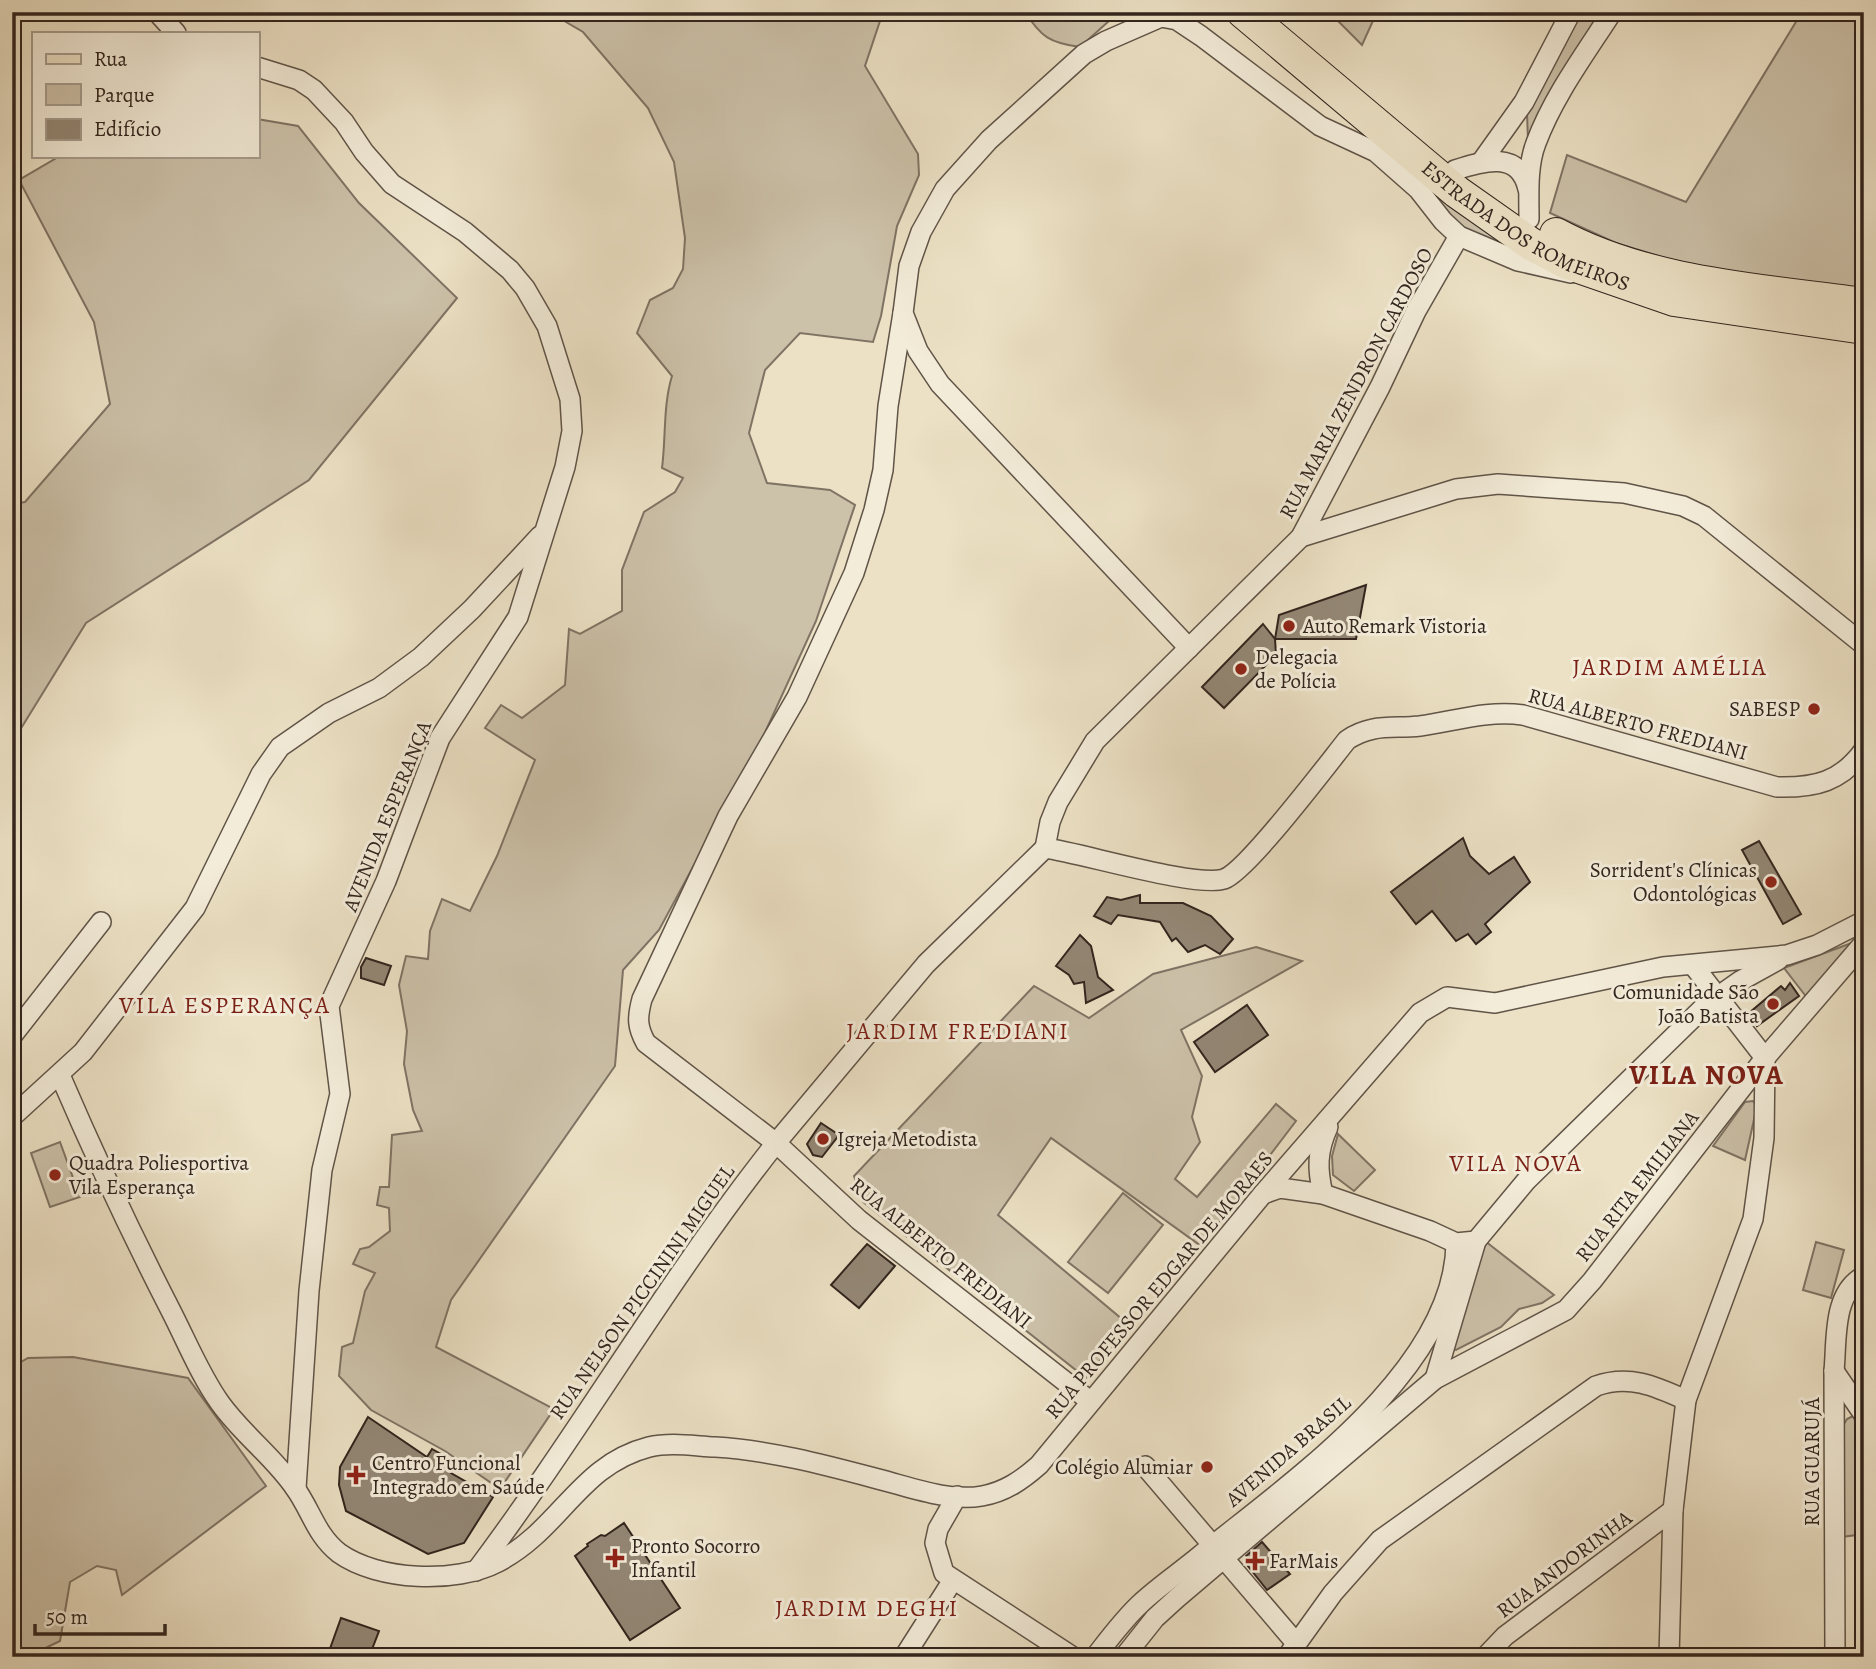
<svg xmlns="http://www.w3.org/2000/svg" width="1876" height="1669" viewBox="0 0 1876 1669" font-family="Alegreya,serif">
<rect width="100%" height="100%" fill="#ece1c5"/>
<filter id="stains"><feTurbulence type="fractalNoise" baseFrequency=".00286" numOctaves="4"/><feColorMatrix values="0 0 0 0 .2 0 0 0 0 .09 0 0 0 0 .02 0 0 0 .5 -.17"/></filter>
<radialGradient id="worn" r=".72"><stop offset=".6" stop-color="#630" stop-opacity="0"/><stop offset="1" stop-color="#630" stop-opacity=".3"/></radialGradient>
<g fill="#ccc1a9" stroke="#7f7364" stroke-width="2">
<path d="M549 12H883L865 66 918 154 919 175 897 226 881 316 873 342 800 333 765 370 749 433 767 483 830 490 855 505 816 621 762 739 659 930 623 970 615 1066 451 1300 436 1347 554 1409 500 1489 445 1451 371 1410 339 1376 342 1347 353 1343 365 1291 375 1273 353 1264 360 1249 369 1247 390 1231 389 1208 377 1205 380 1187H389L392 1135 422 1131 413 1110 404 1064 407 1031 399 985 406 956 428 959 430 931 442 899 470 911 497 856 535 760 485 728 501 705 522 718 565 685 569 629 580 634 622 611V570L644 512 675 492 683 478 662 468C666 438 663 405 672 376L637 333 650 300 673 288 683 269 685 238 674 162 648 108 583 32Z"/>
<path d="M1025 12H1119L1080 47C1050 43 1041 37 1025 12Z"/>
<path d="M1329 12H1377L1362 45Z"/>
<path d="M1582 12H1592L1601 17 1528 141 1527 113Z"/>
<path d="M1802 12H1864V294L1678 262 1616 243 1550 213 1567 155 1686 202Z"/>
<path d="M257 119 298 126 359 203 457 298 309 480 86 623 12 743V504L25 502 110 404 94 322 19 180 60 156H257Z"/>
<path d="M1411 173 1554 266 1455 225Z"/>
<path d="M1857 941 1808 999 1784 968Z"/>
<path d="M1256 947 1302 961 1181 1030 1202 1076 1192 1117 1200 1142 1175 1179 1197 1197 1276 1104 1296 1121 1201 1246 1051 1138 998 1215 1129 1325 1086 1378 863 1202 854 1176 1034 986 1089 1018 1153 974Z"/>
<path d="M1753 1101 1757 1106 1745 1160 1713 1146 1745 1102Z"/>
<path d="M1338 1134 1375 1170 1354 1191 1333 1175 1332 1156Z"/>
<path d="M60 1142 80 1197 50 1207 31 1153Z"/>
<path d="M1123 1193 1163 1225 1108 1293 1068 1262Z"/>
<path d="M1485 1241 1554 1295 1542 1303 1519 1309 1501 1327 1456 1350 1450 1348Z"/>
<path d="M1816 1242 1844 1250 1831 1298 1803 1290Z"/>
<path d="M73 1357 188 1378 266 1486 122 1595 116 1570 97 1566 70 1582 60 1641 27 1657H12V1367L28 1358Z"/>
<path d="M1855 1415 1864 1422V1534L1841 1537 1839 1432 1847 1419Z"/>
</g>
<g fill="#938775" stroke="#32251e" stroke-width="2">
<path d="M1366 585 1356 639H1275L1279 615Z"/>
<path d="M1263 624 1275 639 1276 655 1224 708 1202 687Z"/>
<path d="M1463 838 1470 856 1489 874 1514 857 1530 882 1485 924 1491 932 1476 944 1468 934 1456 941 1432 911 1416 924 1391 892Z"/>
<path d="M1759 841 1801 914 1783 924 1742 850Z"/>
<path d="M1140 895V903H1183L1211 916 1233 939 1220 954 1205 945 1188 952 1176 938 1172 941 1160 922 1118 915 1111 924 1094 916 1107 897 1121 900Z"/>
<path d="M1080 935 1091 946 1098 977 1113 990 1086 1003 1084 982 1074 984 1069 975 1056 966Z"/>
<path d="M366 958 391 966 384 985 361 978V967Z"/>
<path d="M1790 983 1799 996 1757 1026 1749 1013 1781 986 1785 990Z"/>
<path d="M1247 1005 1268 1035 1215 1072 1194 1042Z"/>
<path d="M821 1123 839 1135 822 1157 813 1155 807 1144Z"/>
<path d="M867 1244 895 1266 859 1308 831 1285Z"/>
<path d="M368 1417 427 1457 432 1449 455 1462 451 1473 493 1497 464 1543 428 1554 346 1511 339 1485 340 1467Z"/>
<path d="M624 1523 680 1608 630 1640 575 1556 588 1546 587 1544 601 1535 605 1536Z"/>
<path d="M1262 1542 1290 1574 1267 1590 1248 1566 1246 1556Z"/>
<path d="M341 1618 379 1631 369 1657H327Z"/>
</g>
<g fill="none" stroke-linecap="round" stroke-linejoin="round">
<defs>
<g id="street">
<path d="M157 12 176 33"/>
<path d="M257 67 299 80 314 90 344 122 364 152 392 184 465 232 510 270 525 288 547 326 570 399 572 431 565 467 518 617 440 738 386 881 329 1006 340 1094 322 1170 309 1291 296 1488"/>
<path d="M1482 161 1524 102 1571 12"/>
<path d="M1455 170C1483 161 1519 150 1528 189"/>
<path d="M1529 219C1529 195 1527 166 1536 143 1553 97 1585 54 1612 12"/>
<path d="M1301 537 1456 489 1498 484 1624 493 1683 506 1704 516 1864 645"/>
<path d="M1189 648 940 384 918 351 903 313 909 266 921 232 945 189 989 140 1084 54 1106 41 1161 17 1177 20 1201 36 1320 126 1376 152 1418 189 1443 221 1459 236 1518 261 1571 273"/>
<path d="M1045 848 1050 822 1058 802 1095 741 1301 537 1380 387 1416 311 1459 236"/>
<path d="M12 1036 101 922"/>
<path d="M60 1075C94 1154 131 1233 170 1309 186 1340 200 1375 220 1403 242 1434 274 1457 295 1488 311 1510 316 1535 339 1553 378 1581 456 1584 498 1562 561 1529 579 1465 649 1447 670 1442 694 1446 715 1447 769 1450 825 1465 878 1479 910 1487 948 1502 982 1496 1005 1492 1022 1480 1039 1465L1262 1195 1420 1013 1447 997 1495 1003 1663 967 1787 955 1817 945 1864 921"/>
<path d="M12 1117 83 1052 195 908 261 774 280 747 329 713 379 688 421 657 472 609 540 536"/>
<path d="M1263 1194 1280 1188 1323 1194 1430 1231 1456 1243 1476 1241 1526 1181 1706 1005 1740 981 1778 960"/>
<path d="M1323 1194C1317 1169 1317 1151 1328 1127"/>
<path d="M1834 1371 1864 1415"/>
<path d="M1435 1379 1476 1241"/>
<path d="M1090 1401 859 1220 776 1143 926 964 1045 848C1082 853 1196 888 1224 879 1247 871 1327 765 1347 740 1372 723 1393 729 1420 726 1456 721 1487 710 1523 715L1777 787C1815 788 1841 782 1864 750"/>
<path d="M1145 1466 1296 1643"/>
<path d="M957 1496 938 1529 935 1543 944 1573 1073 1657"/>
<path d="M476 1571C581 1431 668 1279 776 1143L646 1043C637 1027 637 1018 642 999L728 816 797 697 854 573 874 510 883 470 888 406 903 313"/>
<path d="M904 1657 953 1580"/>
<path d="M1095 1657C1109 1639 1123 1620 1140 1604 1159 1586 1182 1571 1202 1554 1291 1482 1455 1369 1456 1243"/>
<path d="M1124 1657 1155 1618 1177 1598 1435 1379 1566 1310 1592 1281 1765 1058 1864 943"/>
<path d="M1287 1657 1333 1593 1380 1540 1596 1386C1629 1374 1655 1386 1686 1400"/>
<path d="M1485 1657 1505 1636 1673 1510"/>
<path d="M1669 1657 1673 1510 1686 1400 1753 1219 1764 1138 1765 1058 1693 965"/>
<path d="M1835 1657 1834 1371C1837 1341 1832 1293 1864 1276"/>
</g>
<g id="primary">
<path id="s1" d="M1243 12 1457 192 1531 244 1567 263 1674 300 1864 328"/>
<path d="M1556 234C1648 284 1762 290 1864 304"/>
</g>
</defs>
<use href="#street" stroke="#605448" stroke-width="22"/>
<use href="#primary" stroke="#32251e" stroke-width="34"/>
<use href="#street" stroke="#f3ecd9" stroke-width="19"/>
<use href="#primary" stroke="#ece1c5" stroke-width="32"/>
</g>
<g fill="#8f2418" stroke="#f3ecd9" stroke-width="2.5">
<circle cx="1289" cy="626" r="7"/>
<circle cx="1241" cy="669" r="7"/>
<circle cx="1814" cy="709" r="7"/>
<circle cx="1771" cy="882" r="7"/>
<circle cx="1773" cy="1004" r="7"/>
<circle cx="823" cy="1139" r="7"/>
<circle cx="55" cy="1175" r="7"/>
<circle cx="1207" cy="1467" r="7"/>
<path d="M352.5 1464.5h7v7h7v7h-7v7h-7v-7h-7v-7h7z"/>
<path d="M611.5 1547.5h7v7h7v7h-7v7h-7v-7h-7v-7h7z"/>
<path d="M1251.5 1550.5h7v7h7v7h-7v7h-7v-7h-7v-7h7z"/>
</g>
<g text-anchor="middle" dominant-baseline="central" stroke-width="6" stroke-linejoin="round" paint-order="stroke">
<g font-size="21" fill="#32251e" stroke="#f3ecd9">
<text stroke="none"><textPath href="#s1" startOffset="357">ESTRADA DOS ROMEIROS</textPath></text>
<text transform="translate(1356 383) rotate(-62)">RUA MARIA ZENDRON CARDOSO</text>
<text transform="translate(1638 724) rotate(15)">RUA ALBERTO FREDIANI</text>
<text transform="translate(387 816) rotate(-68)">AVENIDA ESPERANÇA</text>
<text transform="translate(1637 1186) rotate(-52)">RUA RITA EMILIANA</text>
<text transform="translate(941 1253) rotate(39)">RUA ALBERTO FREDIANI</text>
<text transform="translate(1159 1285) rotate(-50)">RUA PROFESSOR EDGAR DE MORAES</text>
<text transform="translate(642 1292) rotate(-55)">RUA NELSON PICCININI MIGUEL</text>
<text transform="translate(1288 1451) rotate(-41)">AVENIDA BRASIL</text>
<text transform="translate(1812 1462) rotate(-90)">RUA GUARUJÁ</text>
<text transform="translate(1564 1564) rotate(-37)">RUA ANDORINHA</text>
</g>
<g font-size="21" fill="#32251e" stroke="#f3ecd9" text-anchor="start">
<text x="1303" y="626">Auto Remark Vistoria</text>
<text x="1255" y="657">Delegacia<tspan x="1255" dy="24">de Polícia</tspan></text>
<text x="1800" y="709" text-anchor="end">SABESP</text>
<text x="1757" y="870" text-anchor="end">Sorrident's Clínicas<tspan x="1757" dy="24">Odontológicas</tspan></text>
<text x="1759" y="992" text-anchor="end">Comunidade São<tspan x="1759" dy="24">João Batista</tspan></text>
<text x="837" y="1139">Igreja Metodista</text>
<text x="69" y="1163">Quadra Poliesportiva<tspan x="69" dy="24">Vila Esperança</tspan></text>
<text x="372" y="1463">Centro Funcional<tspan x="372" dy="24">Integrado em Saúde</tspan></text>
<text x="1193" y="1467" text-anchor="end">Colégio Alumiar</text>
<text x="631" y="1546">Pronto Socorro<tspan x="631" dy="24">Infantil</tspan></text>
<text x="1269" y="1561">FarMais</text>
</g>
<g font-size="24" letter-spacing="2" fill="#7a1f14" stroke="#f3ecd9">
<text x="1670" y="667">JARDIM AMÉLIA</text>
<text x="225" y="1005">VILA ESPERANÇA</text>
<text x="958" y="1031">JARDIM FREDIANI</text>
<text x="1516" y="1163">VILA NOVA</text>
<text x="867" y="1608">JARDIM DEGHI</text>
</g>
<g font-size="28" font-weight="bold" letter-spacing="2" fill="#7a1f14" stroke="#f3ecd9">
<text x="1707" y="1075">VILA NOVA</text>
</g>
</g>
<rect width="1876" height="1669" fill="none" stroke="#ece1c5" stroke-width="42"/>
<rect x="14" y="14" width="1848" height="1641" fill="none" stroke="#32251e" stroke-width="3.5"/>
<rect x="21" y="21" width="1834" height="1627" fill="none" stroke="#32251e" stroke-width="2"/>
<rect x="32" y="32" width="228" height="126" fill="#f3ecd9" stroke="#a69c8e" stroke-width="2"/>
<rect x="46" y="54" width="35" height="10" fill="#ece1c5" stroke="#a69c8e" stroke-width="2"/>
<text x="94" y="66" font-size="21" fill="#32251e">Rua</text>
<rect x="46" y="84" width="35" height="21" fill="#ccc1a9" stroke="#a69c8e" stroke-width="2"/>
<text x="94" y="102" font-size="21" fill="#32251e">Parque</text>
<rect x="46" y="119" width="35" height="21" fill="#938775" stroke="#a69c8e" stroke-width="2"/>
<text x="94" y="136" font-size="21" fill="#32251e">Edifício</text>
<path d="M35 1624v10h130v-10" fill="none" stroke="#32251e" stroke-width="3.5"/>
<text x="46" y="1624" font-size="21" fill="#32251e" stroke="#f3ecd9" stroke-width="5" paint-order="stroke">50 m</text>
<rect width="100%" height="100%" filter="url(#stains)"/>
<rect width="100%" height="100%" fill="url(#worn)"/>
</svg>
